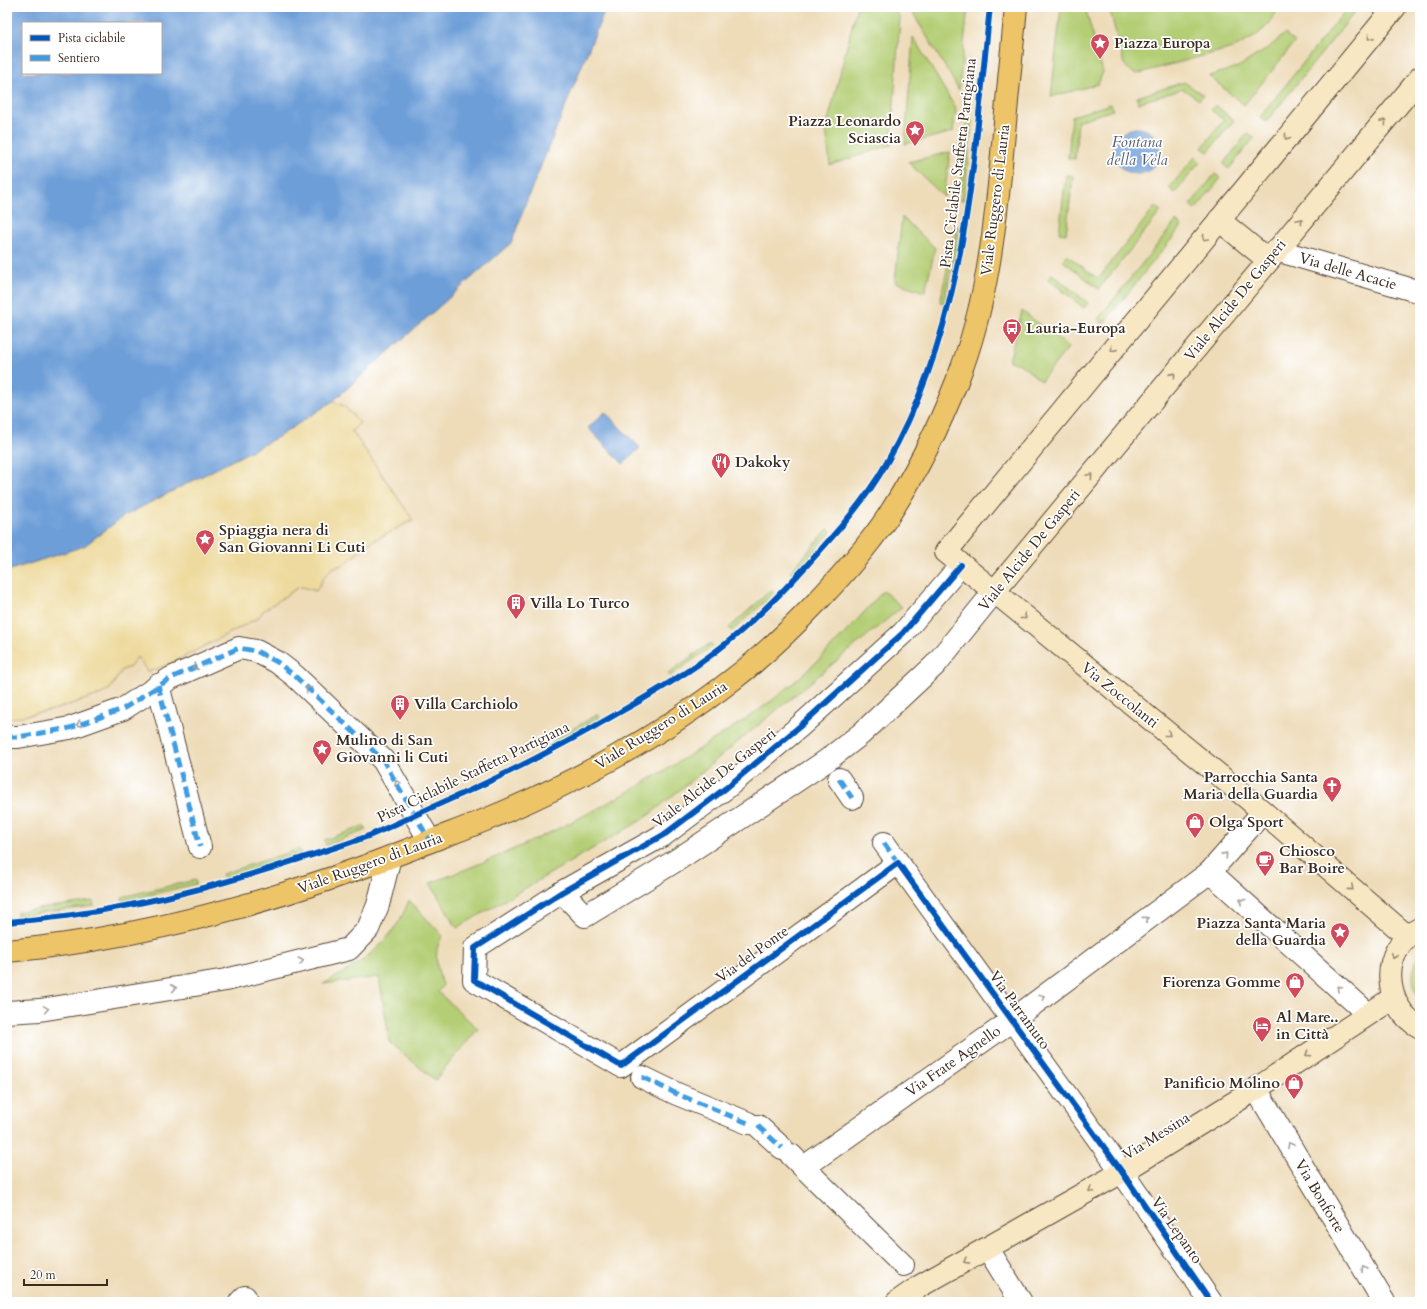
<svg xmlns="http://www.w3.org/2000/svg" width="1427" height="1309" viewBox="0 0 1427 1309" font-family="Cardo,serif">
<rect width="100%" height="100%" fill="#fff"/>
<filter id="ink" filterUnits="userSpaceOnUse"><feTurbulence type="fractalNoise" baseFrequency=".025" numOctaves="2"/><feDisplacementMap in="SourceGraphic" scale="8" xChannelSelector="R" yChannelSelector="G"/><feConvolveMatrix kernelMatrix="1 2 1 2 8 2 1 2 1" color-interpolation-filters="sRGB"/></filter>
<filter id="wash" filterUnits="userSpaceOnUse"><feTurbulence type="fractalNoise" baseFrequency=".012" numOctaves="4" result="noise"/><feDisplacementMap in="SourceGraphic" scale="16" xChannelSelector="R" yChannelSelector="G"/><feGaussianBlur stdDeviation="0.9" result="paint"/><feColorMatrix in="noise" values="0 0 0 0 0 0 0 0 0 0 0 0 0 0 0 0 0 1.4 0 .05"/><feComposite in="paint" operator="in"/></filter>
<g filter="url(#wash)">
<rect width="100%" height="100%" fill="#eedcb9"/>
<g fill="#b4ce74" stroke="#787c49">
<path d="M857 7H893L900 18 891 145 830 165 826 129Z"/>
<path d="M915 7H968L959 90 914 15Z"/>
<path d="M1061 7H1085L1103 72 1098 84 1051 97Z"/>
<path d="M1109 7H1279L1270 23 1256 36 1236 47 1136 74 1130 71 1124 64Z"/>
<path d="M1348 7H1359L1266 122 1260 117Z"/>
<path d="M1285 34 1295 42 1244 105 1209 76 1238 67 1267 49Z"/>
<path d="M913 37 956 109 953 132 905 144Z"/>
<path d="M1184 82 1203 95 1199 100 1183 89 1138 103 1137 97Z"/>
<path d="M1111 104 1113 110 1078 121 1075 159 1068 158 1072 116Z"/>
<path d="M1215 105 1234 120 1208 152 1202 148 1224 120 1211 110Z"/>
<path d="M967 120 972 121 964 200H960Z"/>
<path d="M1248 133 1254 138 1229 169 1223 164Z"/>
<path d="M950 152 944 197 908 162Z"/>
<path d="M1195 157 1200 162 1175 193 1169 188Z"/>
<path d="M1215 174 1221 178 1195 210 1190 205Z"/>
<path d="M1066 175 1073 176 1066 234 1059 233Z"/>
<path d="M1155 207 1161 211 1099 289 1062 260 1067 255 1098 279Z"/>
<path d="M902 217 935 248 925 292 895 282Z"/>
<path d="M1176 221 1182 226 1103 324 1098 319Z"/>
<path d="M956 227H960L944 303 940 302Z"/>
<path d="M1052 274 1088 303 1084 308 1048 279Z"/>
<path d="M1022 311 1069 347 1041 381 1020 364 1009 361Z"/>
<path d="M828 529 831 532 793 575 790 572Z"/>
<path d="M771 590 774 593 732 631 729 628Z"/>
<path d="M883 591 902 607 654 811 640 821 457 928 430 883C528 847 618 802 705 745 735 726 765 708 792 684 825 656 854 624 883 591Z"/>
<path d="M711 643 713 646 670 676 668 673Z"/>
<path d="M598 714 600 717 554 744 552 741Z"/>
<path d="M365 826 366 830 326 845 324 840Z"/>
<path d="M299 849 301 853 224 878 222 874Z"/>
<path d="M195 880 196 884 123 901 122 897Z"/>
<path d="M409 900 443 936C432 950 437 970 443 985L438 992 478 1029 435 1080 390 1043 379 977 323 984C361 964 394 942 409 900Z"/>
<path d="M93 901 94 906 17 916V912Z"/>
<path d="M1420 956V997C1410 985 1411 969 1420 956Z"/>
</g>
<path fill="#eeda9e" stroke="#94825e" d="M333 401 344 406 360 423 352 431 413 520 371 542 343 565 332 568 325 576 316 591 302 587 297 588 263 611 258 618 172 663 148 672 137 657 130 667 122 670 110 689 102 694 53 710 7 719V571L84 546 124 516 278 437Z"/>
<g fill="#6d9ed8" stroke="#54647b" fill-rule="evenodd">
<path d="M7 7H606L527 200 512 242 333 401 278 437 124 516 84 546 7 571ZM23 23H161V73H23Z"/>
<circle cx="1137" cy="151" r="23"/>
<path d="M605 412 640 448 623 464 588 428Z"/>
</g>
</g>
<g filter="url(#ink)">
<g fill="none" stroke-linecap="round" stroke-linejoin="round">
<defs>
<g id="street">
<path d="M1276 250 1420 292"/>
<path d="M158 685 200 847"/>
<path d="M7 737H18L70 728 123 709 171 678 239 648 256 651 277 662 295 676 383 760 430 841"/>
<path d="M839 779 852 798"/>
<path d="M884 843 1122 1172 1211 1302"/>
<path d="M898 863 621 1066 474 980 475 948 562 892 665 834 726 788 799 727 903 633 961 565"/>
<path d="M1210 872 1368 1014"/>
<path d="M562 892 585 916 680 858 751 811 826 761 861 734 935 665 994 592"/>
<path d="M7 1012 40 1010 226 980 349 949 368 929 378 905 390 857"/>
<path d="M642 1077 677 1094 748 1123"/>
<path d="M1256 1089 1384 1302"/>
<path d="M758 1126 782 1148"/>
<path d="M791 1155 903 1265"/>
<path d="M804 1167 1011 1021 1210 872 1263 812"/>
<path d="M988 1249 1021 1302"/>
<path d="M240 1302 245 1297"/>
</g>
<g id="secondary">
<path d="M1395 7 946 552 1247 798 1407 936"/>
<path d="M1219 220 1268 260"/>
<path d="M994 592 1420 78"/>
<path d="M1419 929C1379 948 1382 1007 1420 1027"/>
<path d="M897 1302 920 1286 1122 1172 1256 1089 1393 998"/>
</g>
<path id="primary" d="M7 951C147 938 281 900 411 849 437 838 464 829 490 818 572 784 662 735 732 680 761 658 787 633 812 607 839 579 865 550 887 518 915 475 938 429 957 381 986 308 995 231 1002 154 1007 105 1011 56 1016 7"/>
</defs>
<use href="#street" stroke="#564535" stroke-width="24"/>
<use href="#secondary" stroke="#564535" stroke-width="24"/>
<use href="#primary" stroke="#564535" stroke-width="24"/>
<use href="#street" stroke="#fff" stroke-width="22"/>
<use href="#secondary" stroke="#f8e7c3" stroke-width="22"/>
<use href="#primary" stroke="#eec469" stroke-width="22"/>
<g stroke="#3f9ce0" stroke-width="5" stroke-dasharray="10 5" stroke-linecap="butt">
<path d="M158 685 200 847"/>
<path d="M7 737H18L70 728 123 709 171 678 239 648 256 651 277 662 295 676 383 760 430 841"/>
<path d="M839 779 852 798"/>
<path d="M884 843 898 863"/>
<path d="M642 1077 677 1094 748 1123"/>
<path d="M758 1126 782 1148"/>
</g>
<defs>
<g id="cycleway">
<path d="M961 565 903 633 799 727 726 788 665 834 562 892 475 948 474 980 621 1066 898 863 1122 1172 1211 1302"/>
<path d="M7 922C105 915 200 892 293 861 318 853 345 845 371 835 396 824 421 812 446 801 506 775 563 745 620 712 652 694 685 675 715 652 749 627 779 596 807 565 836 533 865 501 886 464 967 324 973 163 990 7"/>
</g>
</defs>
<use href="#cycleway" stroke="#fff" stroke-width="8"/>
<use href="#cycleway" stroke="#0057b8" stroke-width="6"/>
</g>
<defs><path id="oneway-chevron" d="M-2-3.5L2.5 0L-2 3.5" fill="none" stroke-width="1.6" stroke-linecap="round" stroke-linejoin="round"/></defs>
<g stroke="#9a8870">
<use href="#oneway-chevron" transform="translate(1370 37) rotate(129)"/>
<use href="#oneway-chevron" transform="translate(1384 122) rotate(-50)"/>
<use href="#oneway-chevron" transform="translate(1287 137) rotate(129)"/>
<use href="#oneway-chevron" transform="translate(1300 221) rotate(-50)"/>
<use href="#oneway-chevron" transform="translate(1205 238) rotate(130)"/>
<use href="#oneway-chevron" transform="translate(1113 349) rotate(129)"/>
<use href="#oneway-chevron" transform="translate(1173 375) rotate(-51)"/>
<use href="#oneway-chevron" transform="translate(1090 476) rotate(-50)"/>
<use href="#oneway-chevron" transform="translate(1024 617) rotate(39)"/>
<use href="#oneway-chevron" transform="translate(1168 734) rotate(39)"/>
<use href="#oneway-chevron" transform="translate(1351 888) rotate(41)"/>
<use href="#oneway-chevron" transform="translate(1394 956) rotate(113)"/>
<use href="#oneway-chevron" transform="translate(1308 1054) rotate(146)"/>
<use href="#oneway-chevron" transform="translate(1091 1190) rotate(150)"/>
<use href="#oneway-chevron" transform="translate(966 1261) rotate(151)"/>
</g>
<g stroke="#a79f9a">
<use href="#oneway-chevron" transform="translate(195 667) rotate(156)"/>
<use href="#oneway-chevron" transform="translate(308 689) rotate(-136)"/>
<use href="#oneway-chevron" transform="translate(79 724) rotate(160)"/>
<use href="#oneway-chevron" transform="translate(397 783) rotate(-120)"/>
<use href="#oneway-chevron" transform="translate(1225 855) rotate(-48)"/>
<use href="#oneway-chevron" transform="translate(1242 901) rotate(-138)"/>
<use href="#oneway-chevron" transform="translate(1146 919) rotate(-37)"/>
<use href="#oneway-chevron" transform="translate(301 961) rotate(-14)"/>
<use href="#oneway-chevron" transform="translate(174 988) rotate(-9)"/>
<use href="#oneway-chevron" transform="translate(1339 988) rotate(-138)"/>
<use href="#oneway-chevron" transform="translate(1042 997) rotate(-37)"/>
<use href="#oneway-chevron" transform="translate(46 1009) rotate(-9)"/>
<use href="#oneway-chevron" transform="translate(1290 1145) rotate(-121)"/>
<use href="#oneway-chevron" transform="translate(1364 1269) rotate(-121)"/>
</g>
</g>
<defs>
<symbol id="sight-pin" viewBox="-11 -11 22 30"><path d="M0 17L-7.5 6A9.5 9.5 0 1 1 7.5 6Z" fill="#d1495b" stroke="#fff"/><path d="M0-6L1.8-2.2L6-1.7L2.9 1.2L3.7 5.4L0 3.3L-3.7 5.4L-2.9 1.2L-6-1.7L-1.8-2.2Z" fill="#fff"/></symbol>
<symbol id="bus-pin" viewBox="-11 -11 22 30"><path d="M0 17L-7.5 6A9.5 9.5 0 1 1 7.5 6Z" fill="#d1495b" stroke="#fff"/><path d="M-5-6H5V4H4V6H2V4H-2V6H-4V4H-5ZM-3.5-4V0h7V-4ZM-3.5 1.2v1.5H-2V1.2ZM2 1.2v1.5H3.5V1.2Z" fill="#fff"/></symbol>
<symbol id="restaurant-pin" viewBox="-11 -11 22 30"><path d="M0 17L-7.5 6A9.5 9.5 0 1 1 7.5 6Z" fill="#d1495b" stroke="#fff"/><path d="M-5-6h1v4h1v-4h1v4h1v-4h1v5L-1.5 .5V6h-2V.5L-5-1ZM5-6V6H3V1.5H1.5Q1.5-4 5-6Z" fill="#fff"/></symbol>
<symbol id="building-pin" viewBox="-11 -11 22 30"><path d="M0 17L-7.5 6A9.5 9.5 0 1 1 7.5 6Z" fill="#d1495b" stroke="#fff"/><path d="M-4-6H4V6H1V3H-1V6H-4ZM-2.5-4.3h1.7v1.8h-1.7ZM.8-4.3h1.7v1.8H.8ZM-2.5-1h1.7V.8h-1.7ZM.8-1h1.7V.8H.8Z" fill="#fff"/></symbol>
<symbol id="church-pin" viewBox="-11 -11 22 30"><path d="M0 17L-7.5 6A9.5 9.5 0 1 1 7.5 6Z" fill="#d1495b" stroke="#fff"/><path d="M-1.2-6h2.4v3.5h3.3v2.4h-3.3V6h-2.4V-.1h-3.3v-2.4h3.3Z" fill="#fff"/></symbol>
<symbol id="shop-pin" viewBox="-11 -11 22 30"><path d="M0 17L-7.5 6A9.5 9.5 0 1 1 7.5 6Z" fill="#d1495b" stroke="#fff"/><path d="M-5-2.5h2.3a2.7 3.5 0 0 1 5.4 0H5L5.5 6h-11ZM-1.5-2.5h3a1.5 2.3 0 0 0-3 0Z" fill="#fff"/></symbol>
<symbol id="cafe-pin" viewBox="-11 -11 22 30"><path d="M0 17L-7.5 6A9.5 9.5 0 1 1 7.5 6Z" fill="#d1495b" stroke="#fff"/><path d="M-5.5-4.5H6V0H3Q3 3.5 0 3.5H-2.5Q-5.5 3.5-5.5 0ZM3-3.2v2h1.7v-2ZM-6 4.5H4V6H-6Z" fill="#fff"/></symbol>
<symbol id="hotel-pin" viewBox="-11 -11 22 30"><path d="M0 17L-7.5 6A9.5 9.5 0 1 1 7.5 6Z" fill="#d1495b" stroke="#fff"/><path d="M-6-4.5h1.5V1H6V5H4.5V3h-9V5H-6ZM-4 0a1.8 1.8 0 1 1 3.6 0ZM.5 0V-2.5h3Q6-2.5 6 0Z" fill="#fff"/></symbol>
</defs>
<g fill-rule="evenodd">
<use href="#sight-pin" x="1089" y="32" width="22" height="30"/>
<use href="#sight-pin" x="904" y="119" width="22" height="30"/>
<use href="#bus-pin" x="1001" y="317" width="22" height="30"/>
<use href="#restaurant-pin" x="710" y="451" width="22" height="30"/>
<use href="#sight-pin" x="194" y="528" width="22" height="30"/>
<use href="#building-pin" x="505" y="592" width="22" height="30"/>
<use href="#building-pin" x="389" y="693" width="22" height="30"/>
<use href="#sight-pin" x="311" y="738" width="22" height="30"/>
<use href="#church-pin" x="1321" y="775" width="22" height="30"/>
<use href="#shop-pin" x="1184" y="811" width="22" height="30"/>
<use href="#cafe-pin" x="1254" y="849" width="22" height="30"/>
<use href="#sight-pin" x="1329" y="921" width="22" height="30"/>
<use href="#shop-pin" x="1284" y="971" width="22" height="30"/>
<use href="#hotel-pin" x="1251" y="1015" width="22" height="30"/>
<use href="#shop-pin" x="1283" y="1072" width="22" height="30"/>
</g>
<g text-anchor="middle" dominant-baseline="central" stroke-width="3.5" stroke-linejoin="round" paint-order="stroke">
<g font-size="15" font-weight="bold" fill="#3b2a1e" stroke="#fff" text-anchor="start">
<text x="1114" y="43">Piazza Europa</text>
<text x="901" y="121" text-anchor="end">Piazza Leonardo<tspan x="901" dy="17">Sciascia</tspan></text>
<text x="1026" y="328">Lauria-Europa</text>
<text x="735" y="462">Dakoky</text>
<text x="219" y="530">Spiaggia nera di<tspan x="219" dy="17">San Giovanni Li Cuti</tspan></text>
<text x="530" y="603">Villa Lo Turco</text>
<text x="414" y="704">Villa Carchiolo</text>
<text x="336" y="740">Mulino di San<tspan x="336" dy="17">Giovanni li Cuti</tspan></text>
<text x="1318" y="777" text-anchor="end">Parrocchia Santa<tspan x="1318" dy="17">Maria della Guardia</tspan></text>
<text x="1209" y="822">Olga Sport</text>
<text x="1279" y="851">Chiosco<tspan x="1279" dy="17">Bar Boire</tspan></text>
<text x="1326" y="923" text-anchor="end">Piazza Santa Maria<tspan x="1326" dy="17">della Guardia</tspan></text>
<text x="1281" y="982" text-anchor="end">Fiorenza Gomme</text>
<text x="1276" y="1017">Al Mare..<tspan x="1276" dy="17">in Città</tspan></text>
<text x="1280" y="1083" text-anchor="end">Panificio Molino</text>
</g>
<g font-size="15" fill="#3b2a1e" stroke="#fff">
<text transform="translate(958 163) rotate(-83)">Pista Ciclabile Staffetta Partigiana</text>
<text transform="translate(995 200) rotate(-83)">Viale Ruggero di Lauria</text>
<text transform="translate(1348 271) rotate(16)">Via delle Acacie</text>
<text transform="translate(1235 300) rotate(-51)">Viale Alcide De Gasperi</text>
<text transform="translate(1029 550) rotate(-51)">Viale Alcide De Gasperi</text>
<text transform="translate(1120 695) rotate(39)">Via Zoccolanti</text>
<text transform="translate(661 725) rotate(-32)">Viale Ruggero di Lauria</text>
<text transform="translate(473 772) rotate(-26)">Pista Ciclabile Staffetta Partigiana</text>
<text transform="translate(714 778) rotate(-38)">Viale Alcide De Gasperi</text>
<text transform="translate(370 863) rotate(-20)">Viale Ruggero di Lauria</text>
<text transform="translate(752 954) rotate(-36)">Via del Ponte</text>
<text transform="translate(1020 1010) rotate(54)">Via Parramuto</text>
<text transform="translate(953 1061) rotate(-35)">Via Frate Agnello</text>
<text transform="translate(1156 1136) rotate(-32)">Via Messina</text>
<text transform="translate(1320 1196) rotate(59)">Via Bonforte</text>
<text transform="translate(1177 1230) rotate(55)">Via Lepanto</text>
</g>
<g font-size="16" font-style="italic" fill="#525e72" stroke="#fff">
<text x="1137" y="142">Fontana<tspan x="1137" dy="18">della Vela</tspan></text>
</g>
</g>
<rect width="1427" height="1309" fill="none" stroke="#fff" stroke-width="24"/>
<rect x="22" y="22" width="140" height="52" fill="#ffffff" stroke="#b1aaa5"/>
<rect x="30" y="35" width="20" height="6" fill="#0057b8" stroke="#b1aaa5"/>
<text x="58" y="42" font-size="12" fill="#3b2a1e">Pista ciclabile</text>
<rect x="30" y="55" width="20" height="6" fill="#3f9ce0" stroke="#b1aaa5"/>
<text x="58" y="62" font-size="12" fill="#3b2a1e">Sentiero</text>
<path d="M24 1279v6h83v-6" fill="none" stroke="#3b2a1e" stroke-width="2"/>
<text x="30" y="1279" font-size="12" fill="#3b2a1e" stroke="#ffffff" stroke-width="3" paint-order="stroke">20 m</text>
</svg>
